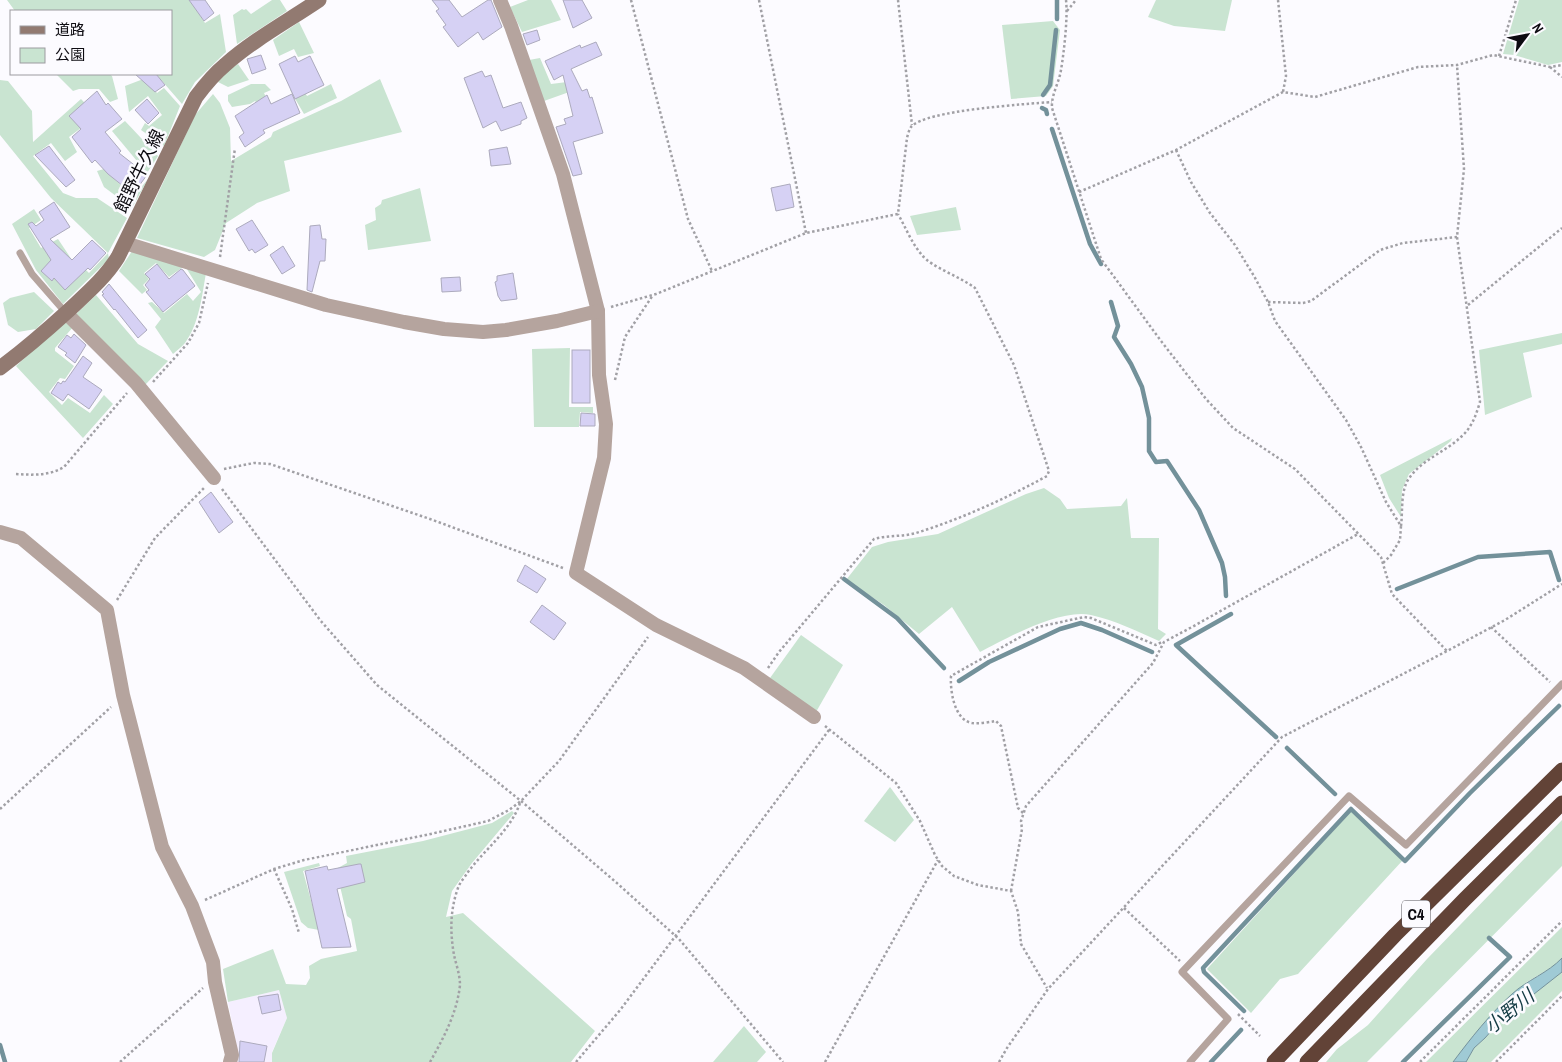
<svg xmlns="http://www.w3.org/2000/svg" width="1562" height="1062" viewBox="0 0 1562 1062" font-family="'Archivo Narrow','Noto Sans JP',sans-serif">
<rect width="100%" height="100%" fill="#fcfbff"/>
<path fill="#f5efff" d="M279 990 287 1018 272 1052V1062H235L236 1042 228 1002Z"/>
<g fill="#c9e4d1">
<path d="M7 0H190L205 23 220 14 226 52 195 82 182 104 156 74H171V11H15Z"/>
<path d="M272 0H280L287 11 237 44 233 15 242 9 244 10 246 9 251 14Z"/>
<path d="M528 0H551L561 20 522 32 510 7Z"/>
<path d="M1156 0H1232L1225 31 1174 26 1148 17Z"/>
<path d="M1519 0H1562V62L1548 65 1514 55 1503 54Z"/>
<path d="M1053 21 1060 30 1053 86 1046 96 1011 99 1002 25Z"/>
<path d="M299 22 314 53 298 57 294 49 279 56 273 40Z"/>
<path d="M540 58 551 84 567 82 572 91 544 101 529 60Z"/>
<path d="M238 64 249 80 228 87 218 82 227 71Z"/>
<path d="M56 74H109L112 76 118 99 110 102 99 89H79L73 91Z"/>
<path d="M146 78 157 93 164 88 180 106 164 146 141 130 145 123 149 126 162 115 148 96 129 112 125 86Z"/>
<path d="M380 79 402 132 284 161 290 191 257 203 226 223 215 250 204 257 137 238 195 115 213 94 220 103 230 128 231 161 271 137 273 132 341 101Z"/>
<path d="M0 80 8 81 32 111 33 142 81 99 97 116 69 137 77 152 65 161 51 143 33 156 63 193 76 198H97L127 218 108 253 109 259 63 304 36 270 12 224 34 209 41 220 29 228 41 248 58 239 72 260 79 263 89 273 108 253 51 198 0 135Z"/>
<path d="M251 84H265L271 90 264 93 269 103 261 109 255 101 250 104 232 107 228 101V95Z"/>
<path d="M300 84 307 96 331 84 337 98 304 114 290 90Z"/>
<path d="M125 121 158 156 147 173 112 131Z"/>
<path d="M104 169 133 197 148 179 132 208 104 187 97 171Z"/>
<path d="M420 188 431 241 368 250 365 225 376 220 375 208 381 204 382 200Z"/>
<path d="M956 207 961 230 917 235 910 216Z"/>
<path d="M134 248 183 267 169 277 156 263 144 273 149 279 143 285 147 290 142 294 119 271Z"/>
<path d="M185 266 206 273C202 296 199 324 185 343 182 347 177 350 173 354L155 327 161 319 148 303 152 302 164 313 187 294 193 301 201 292Z"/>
<path d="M34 292 54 311 36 329 18 332 8 325 3 303 10 298Z"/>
<path d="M96 295 138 344 168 361 145 385 110 348 75 315Z"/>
<path d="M65 321 73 327 55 348V351L74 366 65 379 60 378 49 392 62 405 68 398 90 413 104 395 113 404 83 438 16 366Z"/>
<path d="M1562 333V344L1523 353 1532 397 1485 415 1479 350Z"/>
<path d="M570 348 569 407H593V413L580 412 579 427H534L532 349Z"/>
<path d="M1452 438 1451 441 1409 474 1402 490 1401 517 1389 498 1380 475Z"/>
<path d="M1044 488 1060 499 1067 509 1121 506 1127 498 1131 538H1159L1158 629 1166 634 1159 641C1137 631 1114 620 1091 615 1061 608 1007 638 980 652L952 607 919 634 884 605 846 580 872 547 888 542 938 534 1026 494Z"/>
<path d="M801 635 843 665 816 712 770 678Z"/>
<path d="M890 787 914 820 895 842 864 821Z"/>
<path d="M512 811 514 813 472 863 452 891 446 917 463 913 595 1031 571 1062H272V1053L287 1018 279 990 228 1002 223 969 273 949 286 984 306 985 310 978 309 966 321 959 357 951 351 919 347 916 336 869 347 863 346 856 423 841 492 823Z"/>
<path d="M1351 811 1403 860 1298 974 1280 979 1251 1013 1207 969Z"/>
<path d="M1562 820V866L1367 1062H1326L1337 1049 1368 1025 1427 959Z"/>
<path d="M319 863 320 866 303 871 319 930 308 928 301 922 284 872Z"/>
<path d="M1562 927V958L1554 966 1527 982 1473 1036 1453 1062H1426Z"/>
<path d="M1562 972V991L1491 1062H1466L1474 1048 1485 1038 1501 1020Z"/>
<path d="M744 1026 766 1052 757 1062H713Z"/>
</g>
<path fill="#9fcad5" stroke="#73919a" d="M1562 958V972L1501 1020 1485 1038 1474 1048 1466 1062H1453C1471 1038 1490 1014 1512 994 1527 980 1548 973 1562 958Z"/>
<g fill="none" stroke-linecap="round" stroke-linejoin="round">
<g stroke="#73919a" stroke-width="4.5">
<path d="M1057 0V19"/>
<path d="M1043 95 1050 85 1056 30"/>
<path d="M1042 108 1046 110 1047 114"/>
<path d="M1052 129 1090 244 1101 264"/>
<path d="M1111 302 1118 326 1114 337 1131 364 1142 387 1149 418V451L1156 462 1167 461 1199 510 1222 563 1225 577 1226 596"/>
<path d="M844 579 897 618 944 668"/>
<path d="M1397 589 1478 557 1550 552 1559 580"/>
<path d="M1231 614 1176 645 1276 737"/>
<path d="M959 681 989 662 1060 629 1081 623 1102 630 1152 652"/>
<path d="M1287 748 1335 794"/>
<path d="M1244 1011 1204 972 1203 968 1351 809 1405 861 1470 793 1559 706"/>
<path d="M0 1045 5 1062"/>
<path d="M1211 1062 1241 1030"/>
<path d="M1403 1062 1510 957 1489 938"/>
</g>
</g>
<g fill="#d6d1f4" stroke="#acaabd">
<path d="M189 0H205L214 13 204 21Z"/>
<path d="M432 0H449L462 17 488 0H491L502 27 483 40 478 32 458 47 443 27 446 25 436 11 439 9Z"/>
<path d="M563 0H582L592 18 573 28Z"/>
<path d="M537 30 540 40 527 45 523 34Z"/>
<path d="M596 42 602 55 571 69 582 91 587 89 590 98 592 97 603 133 573 142 582 174 573 176 556 127 566 124 564 119 573 116 563 75 554 80 545 61 580 45 581 48Z"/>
<path d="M261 55 266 69 252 74 247 59Z"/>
<path d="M295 56 298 62 310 56 324 85 295 99 279 64Z"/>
<path d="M482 71 485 77 491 75 503 108 521 102 527 118 521 121V124L501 131 496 121 483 128 464 78Z"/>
<path d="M135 74H156L165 85 155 92Z"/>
<path d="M97 91 106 105 108 103 122 119 105 132 121 151 119 153 147 175 133 194 108 174 95 160 92 163 72 137 81 129 69 116Z"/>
<path d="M292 94 300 113 263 130 265 133 245 147 239 137 244 133 235 116 267 95 271 104Z"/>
<path d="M147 99 159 113 148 124 135 110Z"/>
<path d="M49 146 75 180 66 187 35 155Z"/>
<path d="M507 147 511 164 491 166 489 150Z"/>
<path d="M790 184 794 207 776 211 771 188Z"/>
<path d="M54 202 70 227 50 239 72 260 92 240 106 253 90 270 88 268 65 290 54 278 52 281 41 271 51 260 28 224 32 222 36 226 44 220 39 212Z"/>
<path d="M252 220 268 245 255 253 252 249 249 251 236 229Z"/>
<path d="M320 225 322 239H326L325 261H320L312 292 307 290 310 226Z"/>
<path d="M283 246 295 266 282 274 270 255Z"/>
<path d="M157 264 169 279 181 269 183 270 195 286 163 312 146 292 149 290 145 285 150 279 145 274Z"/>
<path d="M513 273 517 299 501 301 498 296 495 282 497 281V276Z"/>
<path d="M460 277 461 291 442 292 441 278Z"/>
<path d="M109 284 147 330 138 338 115 309 114 310 102 295 104 294 102 292Z"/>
<path d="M74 334 86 345 75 363 65 355 67 353 58 347 67 335 71 338Z"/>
<rect x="572" y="350" width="18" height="53"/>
<path d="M83 356 92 363 83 377 102 390 89 409 68 394 63 401 51 393 58 382 61 384 63 381 65 382Z"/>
<path d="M581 413 595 414V426H580Z"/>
<path d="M211 492 233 522 219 533 199 502Z"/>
<path d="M525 565 546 579 537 593 517 581Z"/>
<path d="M542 605 566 623 554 640 530 622Z"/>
<path d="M359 864H361L365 882 337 889 351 947 322 948 305 871 327 866 328 870Z"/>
<path d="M278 994 281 1010 262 1014 258 997Z"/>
<path d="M240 1041 267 1046 264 1062H239Z"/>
</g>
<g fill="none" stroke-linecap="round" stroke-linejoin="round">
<g stroke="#a1a0a5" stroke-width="2.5" stroke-dasharray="2.5 2.5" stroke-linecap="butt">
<path d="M631 0 688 219 712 271"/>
<path d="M759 0 806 233"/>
<path d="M898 0 912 125"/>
<path d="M1066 0C1068 17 1064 52 1061 70 1059 83 1051 95 1052 108L1101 259 1161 341 1206 399 1233 428 1295 469 1381 557 1392 594 1447 651"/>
<path d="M1278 0 1286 76 1283 92"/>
<path d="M1067 11 1076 0"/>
<path d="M1499 56 1516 0"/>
<path d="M1550 67 1562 77"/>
<path d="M1176 150 1191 182 1210 213 1235 245 1254 276 1268 302 1275 321 1346 420 1361 447 1386 502 1401 526 1400 540 1391 555 1383 563"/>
<path d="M1079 192 1176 150 1283 92 1315 97 1418 67 1457 65 1493 55 1550 67 1562 65"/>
<path d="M220 257 235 148"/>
<path d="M1268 302 1303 303 1311 301 1380 250 1403 243 1457 237"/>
<path d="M1468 305 1562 228"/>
<path d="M611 307 656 294 806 233 898 214 907 138C908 134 909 130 911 127 925 110 1027 104 1052 102"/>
<path d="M615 380 625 337 653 295"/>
<path d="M153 382 188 343 199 323 208 283"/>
<path d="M224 469 254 463 270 464 430 519 563 568"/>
<path d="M16 474C33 475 49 476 64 467L127 393"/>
<path d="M222 489 320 620 377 685 521 801 618 884 679 939 783 1062"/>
<path d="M1401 526C1403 511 1400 489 1410 477 1423 459 1447 451 1462 436 1472 427 1476 415 1480 402L1457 237 1464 169 1457 65"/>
<path d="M117 600 155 538 205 487"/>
<path d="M1491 627 1550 682"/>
<path d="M768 668 779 652 874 539C887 535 902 537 916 533 961 519 1005 499 1047 476L1049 471 1014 365 975 288C961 277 931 267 922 255 912 244 906 228 898 214"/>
<path d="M825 726 896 783 920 821 935 855 942 866 954 876 978 885 1011 891 1018 912 1021 944 1047 988"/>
<path d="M0 809 111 707"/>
<path d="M1023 813 1018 808 1001 726 996 721C989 722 979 724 972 723 954 720 950 690 951 676L1038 627 1084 617 1091 618 1156 645 1162 642"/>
<path d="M274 869 292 909 299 933"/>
<path d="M1011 891 1022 829 1021 821 1026 806 1153 663 1164 642 1192 627 1358 534"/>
<path d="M205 900 274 869 304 860 426 835 488 821 509 810 521 801 559 761 648 637"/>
<path d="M1124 908 1180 961"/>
<path d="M1238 1014 1260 1036"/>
<path d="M120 1062 203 988"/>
<path d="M430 1062C444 1037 457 1013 460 985 460 975 456 964 454 955 450 932 450 910 458 888 460 882 465 877 468 872 485 849 511 830 520 803"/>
<path d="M576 1062 621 1009 829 730"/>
<path d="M825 1062 938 860"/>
<path d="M999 1062 1007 1048 1048 989 1282 737 1447 651 1505 620 1562 584"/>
<path d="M1420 1062 1562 921"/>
<path d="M1496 1062 1562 996"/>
</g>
<g stroke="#b5a49e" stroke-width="7">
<path d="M20 253 32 274 66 313"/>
<path d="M1190 1062 1228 1019 1182 972 1349 796 1406 845 1562 684"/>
</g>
<g stroke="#b5a49e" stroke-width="14">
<path d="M500 0 511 26 563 174 598 311 599 375 606 424 604 458 576 573 656 625 744 668 814 717"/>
<path d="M125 243 326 305 404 322 444 329 483 332 506 330 557 321 598 311"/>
<path d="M66 313 136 383 214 478"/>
<path d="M0 532 21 538 107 610 123 695 162 847 192 906 213 962 215 982 232 1055 230 1062"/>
</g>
<path stroke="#927a71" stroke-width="15" d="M0 368C24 350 46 331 68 311 86 294 105 278 118 257L196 97C205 85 214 74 225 65 253 40 288 21 319 0"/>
<g stroke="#624337" stroke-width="15">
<path d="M1274 1062 1395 935 1562 770"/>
<path d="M1307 1062 1465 899 1562 803"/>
</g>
</g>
<g text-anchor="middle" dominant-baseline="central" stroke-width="5" stroke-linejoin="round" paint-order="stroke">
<rect fill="#fcfbff" stroke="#555358" stroke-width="1" x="1402" y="900.5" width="28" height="27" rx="4"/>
<g font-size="16" font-weight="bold" fill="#0d0b11">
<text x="1416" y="914">C4</text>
</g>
<g font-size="18" fill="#0d0b11" stroke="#fcfbff">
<text transform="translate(139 171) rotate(-64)">館野牛久線</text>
</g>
<g font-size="19" font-style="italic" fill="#133b44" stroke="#fcfbff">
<text transform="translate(1509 1011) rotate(-39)">小野川</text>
</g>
</g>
<rect x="10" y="10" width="162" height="65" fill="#fcfbff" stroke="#9c9ba0"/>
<rect x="20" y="26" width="25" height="8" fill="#927a71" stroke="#9c9ba0"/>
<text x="55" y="35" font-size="15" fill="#0d0b11">道路</text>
<rect x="20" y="48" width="25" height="15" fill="#c9e4d1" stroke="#9c9ba0"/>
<text x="55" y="60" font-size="15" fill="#0d0b11">公園</text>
<g transform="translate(1527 35) rotate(58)" stroke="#fcfbff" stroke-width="4" paint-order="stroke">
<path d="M0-4L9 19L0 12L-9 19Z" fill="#0d0b11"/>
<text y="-8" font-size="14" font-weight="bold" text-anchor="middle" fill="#0d0b11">N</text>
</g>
</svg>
